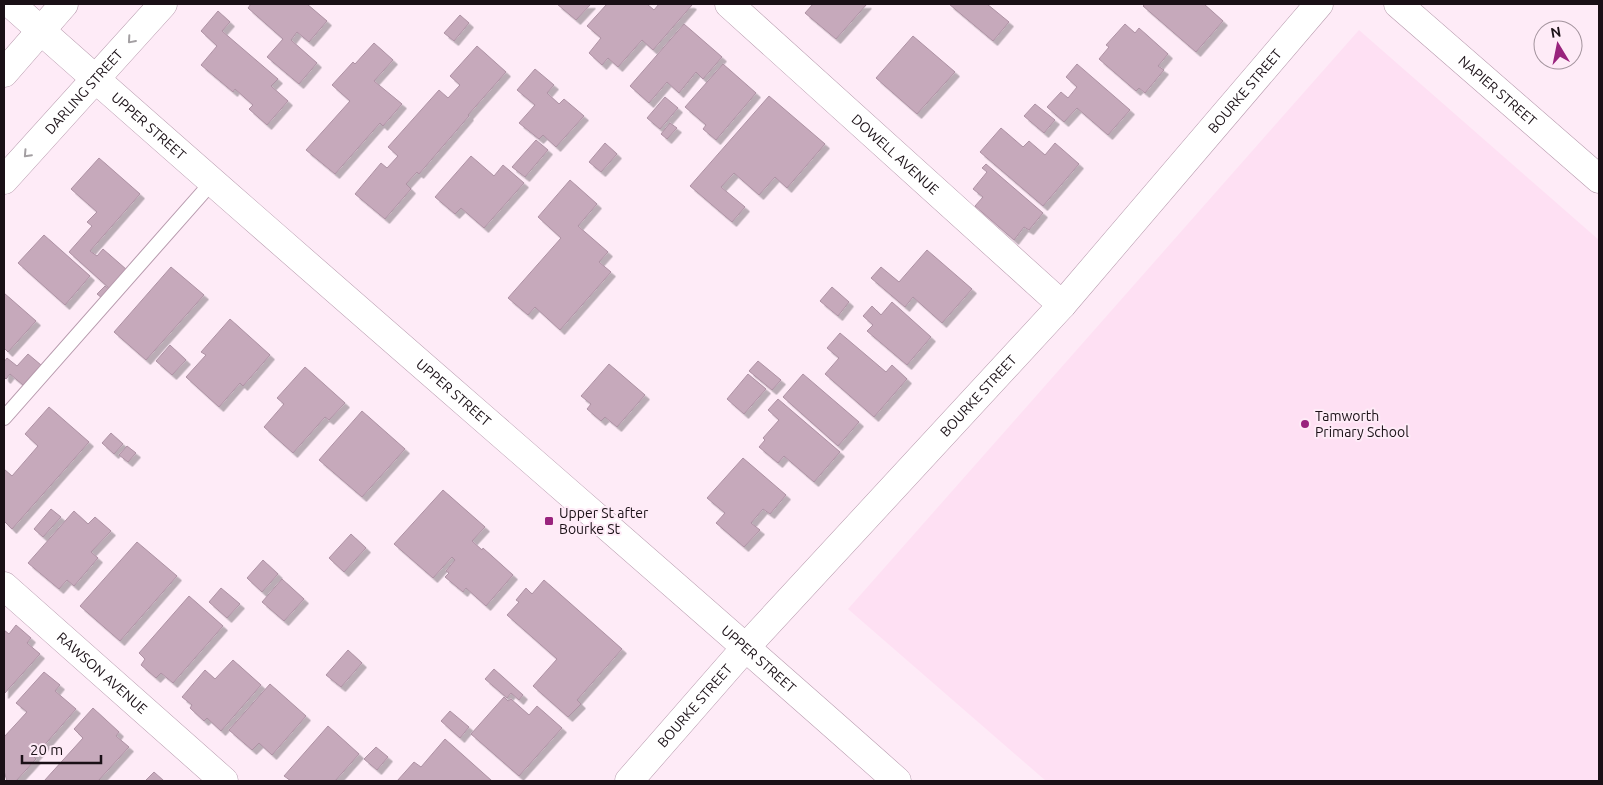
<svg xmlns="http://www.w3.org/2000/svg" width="1603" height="785" viewBox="0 0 1603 785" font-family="Ubuntu,sans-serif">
<defs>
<filter id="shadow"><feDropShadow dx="4.5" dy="4.5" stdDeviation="0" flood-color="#0004"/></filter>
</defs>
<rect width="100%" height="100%" fill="#feebf7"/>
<path fill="#fee0f3" d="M1359 30 1599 240V781H1046L848 609Z"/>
<g fill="#c6a9bb" stroke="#ae92a4" filter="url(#shadow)">
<path d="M251 4H307L327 21 309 42 297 32 291 40 317 63 299 84 267 57 283 39 248 8Z"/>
<path d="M557 4H591L576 20Z"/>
<path d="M607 4H647L654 10 659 4H690L692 5 653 50 642 40 618 67 608 58 602 65 589 53 601 38 587 26Z"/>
<path d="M813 4H867L836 39 805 13Z"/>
<path d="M949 4H987L1009 22 993 41Z"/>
<path d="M1145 4H1204L1223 21 1196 52 1143 6Z"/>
<path d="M218 11 230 22 222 31 278 79 271 86 288 101 267 125 249 109 253 105 235 89 233 92 201 65 217 46 201 31Z"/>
<path d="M460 15 469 23 454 41 444 33Z"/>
<path d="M684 24 722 57 703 79 696 72 679 93 667 82 649 103 630 86Z"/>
<path d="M1125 24 1135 33 1139 28 1168 54 1158 66 1164 70 1145 93 1139 88 1136 91 1099 59 1109 47 1106 45Z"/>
<path d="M913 36 955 72 917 114 876 78Z"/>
<path d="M374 43 393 60 374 81 402 104 383 126 380 123 335 174 306 150 350 101 332 85 353 62 355 64Z"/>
<path d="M477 46 506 72 468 115 469 116 419 174 417 172 406 184 411 189 385 219 355 194 381 163 387 168 398 156 388 147 439 90 448 98 460 85 450 76Z"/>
<path d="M723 64 756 93 716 140 703 129 706 125 685 107Z"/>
<path d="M1077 64 1130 110 1108 135 1077 108 1064 122 1047 107 1061 92 1068 98 1077 87 1066 77Z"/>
<path d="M535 69 554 85 547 93 559 104 564 99 584 116 556 147 543 135 539 139 519 123 535 105 517 90Z"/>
<path d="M769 96 825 144 787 188 775 177 759 195 734 173 721 187 745 207 732 222 690 186Z"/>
<path d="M665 97 678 108 660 129 647 118Z"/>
<path d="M1035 104 1055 120 1044 133 1024 116Z"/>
<path d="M670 123 677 128 667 139 661 134Z"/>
<path d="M1001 128 1023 147 1029 141 1045 155 1055 143 1079 164 1043 206 980 152Z"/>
<path d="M536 140 548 150 525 177 512 167Z"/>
<path d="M605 143 617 154 601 172 589 162Z"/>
<path d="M471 156 494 176 503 165 524 183 484 228 461 208 455 214 435 197Z"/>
<path d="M99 158 140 194 90 251 97 256 103 249 127 270 110 289 69 252 92 226 87 222 97 212 71 189Z"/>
<path d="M986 164 1043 213 1029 230 1024 227 1014 240 975 206 983 197 973 189 987 172 982 168Z"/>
<path d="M570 180 597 204 578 226 608 252 599 262 611 272 560 330 535 307 528 315 508 298 561 238 538 217Z"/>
<path d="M44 235 90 276 65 305 18 263Z"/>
<path d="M927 250 972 289 942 323 913 297 905 307 871 278 881 267 899 282Z"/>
<path d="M171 267 204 295 146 360 114 332Z"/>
<path d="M105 286 110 290 102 298 97 294Z"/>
<path d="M832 287 849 302 838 316 820 301Z"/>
<path d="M4 293 36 321 8 352 4 348Z"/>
<path d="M892 302 931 337 907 365 867 331 873 325 863 316 872 306 881 315Z"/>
<path d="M230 319 270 355 243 386 240 383 219 407 186 377 206 355 201 352Z"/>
<path d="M840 333 886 372 892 365 907 379 874 417 825 374 839 358 827 348Z"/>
<path d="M170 345 186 360 172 375 156 361Z"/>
<path d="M28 354 41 365 23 385 10 374 6 379 4 377V362L7 358 17 366Z"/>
<path d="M758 361 781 380 772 390 749 371Z"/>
<path d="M609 364 645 395 617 427 605 417 601 421 587 409 591 404 581 396Z"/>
<path d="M305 367 345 403 329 420 325 417 293 453 264 427 284 404 277 398Z"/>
<path d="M748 374 766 389 744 414 727 399Z"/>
<path d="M803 374 859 422 838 446 783 397Z"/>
<path d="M778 399 840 452 814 482 784 456 778 463 759 447 765 440 763 438 779 420 768 410Z"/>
<path d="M49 407 89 442 12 529 4 521V469L12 476 38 446 25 434Z"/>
<path d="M362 411 405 449 362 497 319 460Z"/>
<path d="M111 433 123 444 114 454 102 443Z"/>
<path d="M127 446 136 453 128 462 119 455Z"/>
<path d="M743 458 786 495 770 514 763 509 751 523 760 530 744 547 716 523 725 513 707 498Z"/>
<path d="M443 490 485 527 472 541 482 550 483 548 513 575 486 606 466 588 463 592 445 577 449 573 446 571 455 560 452 557 433 578 394 544Z"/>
<path d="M51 509 61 517 43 537 34 529Z"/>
<path d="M74 511 88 524 95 517 111 531 91 552 98 558 74 586 67 580 59 589 28 563Z"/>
<path d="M351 534 366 548 344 572 329 558Z"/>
<path d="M137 542 177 576 120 641 80 606Z"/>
<path d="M263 560 278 574 262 592 247 578Z"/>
<path d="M282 579 304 599 284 621 262 602Z"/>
<path d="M544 580 622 649 577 700 581 704 568 717 533 686 557 659 507 615 519 602 516 600 526 588 532 594Z"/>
<path d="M221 588 240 604 227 618 209 602Z"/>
<path d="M189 596 223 626 173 683 161 673 156 678 141 665 145 659 139 653Z"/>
<path d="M16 625 31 638 27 643 40 654 4 694V630L9 634Z"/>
<path d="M348 650 362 663 341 687 326 675Z"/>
<path d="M233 660 261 685 221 731 207 718 204 721 190 708 192 705 182 697 205 670 215 679Z"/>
<path d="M494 669 523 695 519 700 511 693 507 698 485 679Z"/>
<path d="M44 672 60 685 55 691 76 709 34 757 36 759 16 781H7L4 771V737L27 712 16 703Z"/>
<path d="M270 684 306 716 272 755 259 743 252 750 229 730Z"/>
<path d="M504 697 508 701 511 699 529 715 537 706 562 728 519 776 471 734Z"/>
<path d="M93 708 119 732 116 736 129 747 98 781H44L83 738 74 729Z"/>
<path d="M450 711 469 727 460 738 441 721Z"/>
<path d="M328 726 359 754 335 781H291L284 776Z"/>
<path d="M445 739 492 781H397L414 762 421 767Z"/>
<path d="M376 747 388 757 377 770 364 759Z"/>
<path d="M154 772 164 781H145Z"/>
</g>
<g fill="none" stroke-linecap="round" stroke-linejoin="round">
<defs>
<path id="lane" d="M4 418 213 181"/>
<g id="street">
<path id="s1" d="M11 4C304 265 603 520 897 781"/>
<path id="s2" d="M729 4 1062 305"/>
<path id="s3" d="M1398 4 1599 179"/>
<path d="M4 73 64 4"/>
<path id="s4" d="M4 180 163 4"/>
<path id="s5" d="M4 586 224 781"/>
<path id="s6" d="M629 781 746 647 1062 305 1319 4"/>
</g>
</defs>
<use href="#lane" stroke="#b79aad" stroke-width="16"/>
<use href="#street" stroke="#b79aad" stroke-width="29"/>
<use href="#lane" stroke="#fff" stroke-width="14"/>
<use href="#street" stroke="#fff" stroke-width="28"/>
</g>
<defs><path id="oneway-chevron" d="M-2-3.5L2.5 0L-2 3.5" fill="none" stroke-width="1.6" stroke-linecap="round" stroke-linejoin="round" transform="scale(1.25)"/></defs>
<g stroke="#a39fa2">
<use href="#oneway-chevron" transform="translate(131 40) rotate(131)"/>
<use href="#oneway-chevron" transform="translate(27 154) rotate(133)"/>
</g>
<g fill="#99237d" stroke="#feebf7" stroke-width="2">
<circle cx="1305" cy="424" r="5"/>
<rect x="544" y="516" width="10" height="10" rx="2.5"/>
</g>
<g text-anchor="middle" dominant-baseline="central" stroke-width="4" stroke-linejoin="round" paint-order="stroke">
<g font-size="14" fill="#1a1016" stroke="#feebf7">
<text stroke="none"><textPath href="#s6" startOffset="925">BOURKE STREET</textPath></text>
<text stroke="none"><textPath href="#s3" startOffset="132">NAPIER STREET</textPath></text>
<text stroke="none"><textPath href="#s4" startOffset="119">DARLING STREET</textPath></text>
<text stroke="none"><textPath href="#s1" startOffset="184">UPPER STREET</textPath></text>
<text stroke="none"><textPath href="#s2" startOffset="224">DOWELL AVENUE</textPath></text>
<text stroke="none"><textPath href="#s1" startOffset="589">UPPER STREET</textPath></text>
<text stroke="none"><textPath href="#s6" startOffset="520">BOURKE STREET</textPath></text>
<text stroke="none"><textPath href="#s1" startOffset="994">UPPER STREET</textPath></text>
<text stroke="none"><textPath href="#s5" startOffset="131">RAWSON AVENUE</textPath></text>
<text stroke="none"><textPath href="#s6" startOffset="100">BOURKE STREET</textPath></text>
</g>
<g font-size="14" fill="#1a1016" stroke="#feebf7" text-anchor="start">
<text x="1315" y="416">Tamworth<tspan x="1315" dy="16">Primary School</tspan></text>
<text x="559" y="513">Upper St after<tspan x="559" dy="16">Bourke St</tspan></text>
</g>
</g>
<rect width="1603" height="785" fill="none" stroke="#1a1016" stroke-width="10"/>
<g transform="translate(1558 45) rotate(350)"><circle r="24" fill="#feebf7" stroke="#a3939d"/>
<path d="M0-4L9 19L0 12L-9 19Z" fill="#99237d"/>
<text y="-8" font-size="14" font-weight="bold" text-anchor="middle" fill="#1a1016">N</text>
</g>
<path d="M22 755v8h79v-8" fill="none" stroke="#1a1016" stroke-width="2.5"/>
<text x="30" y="755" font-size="15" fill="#1a1016" stroke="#feebf7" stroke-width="4" paint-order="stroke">20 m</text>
</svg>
